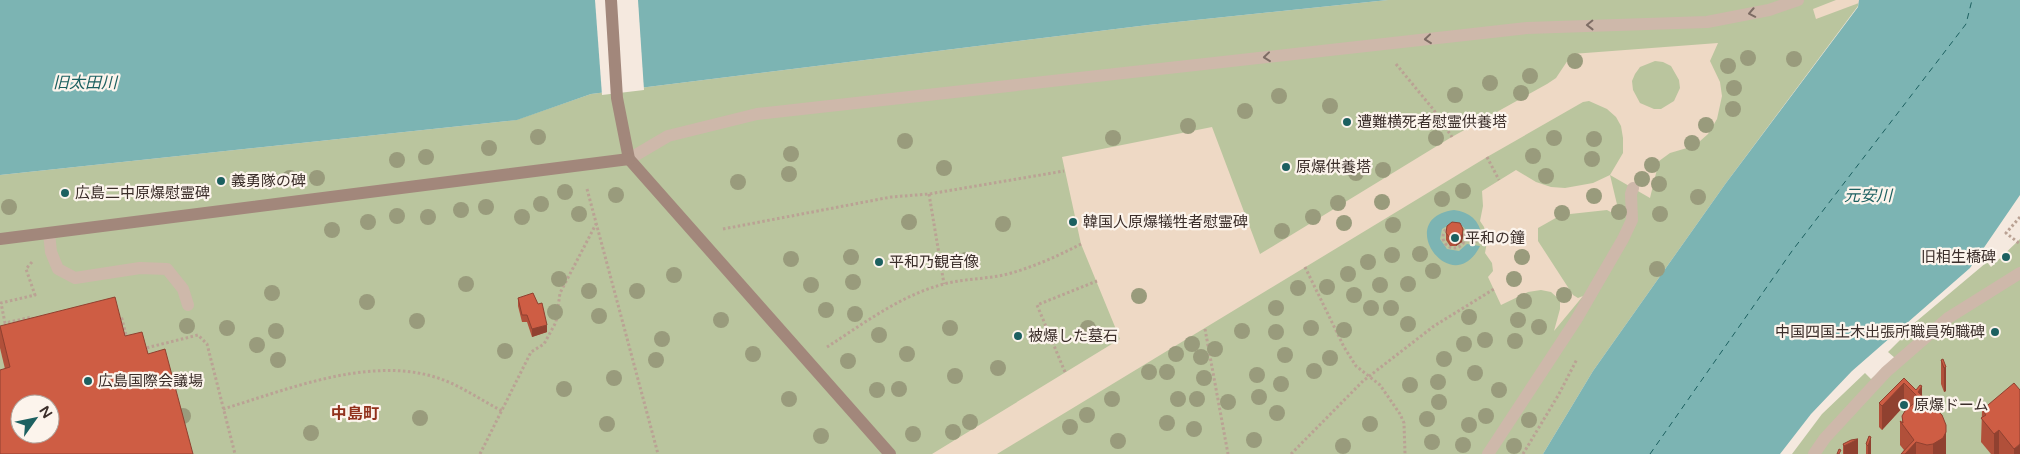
<svg xmlns="http://www.w3.org/2000/svg" width="2020" height="454" viewBox="0 0 2020 454" font-family="'Varela Round','Noto Sans JP',sans-serif">
<rect width="100%" height="100%" fill="#f5e9df"/>
<g fill="#bac59e" fill-rule="evenodd">
<path d="M1388 0H1859L1858 6 1726 183 1593 371 1543 454H0V175L516 120 591 94 1148 25ZM20 404H50V434H20Z"/>
<path d="M2020 239V454H1792L1822 414 1865 373 1871 379 1895 358 1888 352 1901 339 1899 336 1987 262 1991 267Z"/>
</g>
<g fill="#eed9c5" fill-rule="evenodd">
<path d="M1836 0H1867L1816 19 1813 9Z"/>
<path d="M1718 43 1710 61 1720 82 1722 96 1717 119 1708 134 1699 142 1687 148 1670 153 1659 161 1650 198 1610 175 1620 217 1607 210 1561 215 1538 228V241L1573 295 1578 298 1583 296 1554 331 1560 309V300L1551 292 1541 290 1528 292 1501 305 1488 277 1493 271 1492 263 1485 253 1487 242 1484 227 1480 221 1483 206 1482 191 1516 170 1536 182 1551 187 1565 188 1593 183 1610 175 1623 153V138L1621 126 1616 117 1607 109 1589 101 1583 102 1487 157 997 454H932L1120 339 1081 244 1062 157 1212 127 1260 254 1450 138 1547 84 1556 78 1572 54ZM1655 61 1663 62 1671 66 1679 80 1680 88 1674 101 1661 109H1654L1640 103 1633 90 1632 81 1635 74 1640 67Z"/>
</g>
<g fill="#7cb4b3">
<path d="M0 0H1388L1148 25 591 94 517 120 0 175Z"/>
<path d="M1859 0H2020V195L1970 268 1852 371 1811 414 1780 454H1543L1593 371 1726 183 1858 7Z"/>
<path d="M1454 210C1470 212 1479 220 1482 236L1468 235C1465 226 1461 224 1452 223L1442 229 1440 239 1447 249 1459 251 1467 244 1480 246C1452 302 1392 218 1454 210Z"/>
</g>
<path fill="#f5e9df" d="M595 0H638L644 90 602 95Z"/>
<g fill="none" stroke-linecap="round" stroke-linejoin="round">
<path stroke="#1c6060" stroke-width="1" stroke-dasharray="6 5" stroke-linecap="butt" d="M1650 454 1792 251 1966 24 1972 0"/>
<g stroke="#baa294" stroke-width="3" stroke-dasharray="2.5 2.5" stroke-linecap="butt">
<path d="M1396 64 1433 109 1452 137"/>
<path d="M1487 157 1499 180"/>
<path d="M587 189 658 454"/>
<path d="M929 194 944 284"/>
<path d="M2020 217 2006 233 2020 244"/>
<circle cx="1454" cy="237" r="11"/>
<path d="M723 229 891 197 929 194 1064 171"/>
<path d="M1465 240 1487 242"/>
<path d="M32 262 26 269 35 295 1 303 5 323 32 317 33 321"/>
<path d="M1305 267 1344 347 1356 366 1380 385 1400 414 1404 423 1405 454"/>
<path d="M118 314 122 319 127 339"/>
<path d="M1205 329 1228 454"/>
<path d="M827 347C863 324 901 295 944 284 963 279 984 279 1004 275 1031 268 1056 257 1081 244"/>
<path d="M142 349 198 335 207 344 235 454"/>
<path d="M1065 372 1037 305 1097 281"/>
<path d="M223 409C293 388 380 351 451 383 468 391 485 402 502 411"/>
<path d="M480 454 531 352 544 344 556 322 560 293 596 224"/>
<path d="M1291 454 1363 381 1434 326 1494 289"/>
<path d="M1523 454 1559 394 1577 359"/>
</g>
<path stroke="#ceb8aa" stroke-width="12" d="M49 233 51 252 58 269 75 278 140 268 167 269 183 289 188 305"/>
<g stroke="#ceb8aa" stroke-width="12">
<path d="M629 159 668 136 757 114 1527 28 1707 22 1769 10 1798 0"/>
<path d="M1488 454 1576 320 1623 239 1632 220 1631 194 1633 188"/>
<path d="M1814 454 1825 438 1886 372 1948 318 2020 273"/>
</g>
<g stroke="#a2877b" stroke-width="12">
<path d="M611 0 617 98 629 159 890 454"/>
<path d="M0 239 629 159"/>
</g>
</g>
<g fill="#999b7c">
<circle cx="1748" cy="58" r="8"/>
<circle cx="1794" cy="59" r="8"/>
<circle cx="1575" cy="61" r="8"/>
<circle cx="1728" cy="66" r="8"/>
<circle cx="1530" cy="76" r="8"/>
<circle cx="1490" cy="83" r="8"/>
<circle cx="1734" cy="88" r="8"/>
<circle cx="1521" cy="93" r="8"/>
<circle cx="1455" cy="95" r="8"/>
<circle cx="1279" cy="96" r="8"/>
<circle cx="1330" cy="106" r="8"/>
<circle cx="1733" cy="109" r="8"/>
<circle cx="1245" cy="111" r="8"/>
<circle cx="1388" cy="121" r="8"/>
<circle cx="1706" cy="125" r="8"/>
<circle cx="1188" cy="126" r="8"/>
<circle cx="538" cy="137" r="8"/>
<circle cx="1113" cy="138" r="8"/>
<circle cx="1436" cy="138" r="8"/>
<circle cx="1554" cy="138" r="8"/>
<circle cx="1594" cy="139" r="8"/>
<circle cx="905" cy="141" r="8"/>
<circle cx="1692" cy="143" r="8"/>
<circle cx="489" cy="148" r="8"/>
<circle cx="791" cy="154" r="8"/>
<circle cx="1533" cy="156" r="8"/>
<circle cx="426" cy="157" r="8"/>
<circle cx="1592" cy="159" r="8"/>
<circle cx="397" cy="160" r="8"/>
<circle cx="1652" cy="165" r="8"/>
<circle cx="944" cy="168" r="8"/>
<circle cx="1383" cy="170" r="8"/>
<circle cx="1356" cy="173" r="8"/>
<circle cx="789" cy="174" r="8"/>
<circle cx="1546" cy="176" r="8"/>
<circle cx="290" cy="178" r="8"/>
<circle cx="317" cy="178" r="8"/>
<circle cx="1642" cy="179" r="8"/>
<circle cx="738" cy="182" r="8"/>
<circle cx="1659" cy="184" r="8"/>
<circle cx="1463" cy="191" r="8"/>
<circle cx="565" cy="192" r="8"/>
<circle cx="616" cy="195" r="8"/>
<circle cx="1594" cy="196" r="8"/>
<circle cx="1698" cy="197" r="8"/>
<circle cx="1442" cy="199" r="8"/>
<circle cx="1382" cy="202" r="8"/>
<circle cx="1338" cy="203" r="8"/>
<circle cx="541" cy="204" r="8"/>
<circle cx="9" cy="207" r="8"/>
<circle cx="486" cy="207" r="8"/>
<circle cx="461" cy="210" r="8"/>
<circle cx="1619" cy="212" r="8"/>
<circle cx="1562" cy="213" r="8"/>
<circle cx="579" cy="214" r="8"/>
<circle cx="1660" cy="214" r="8"/>
<circle cx="397" cy="216" r="8"/>
<circle cx="428" cy="217" r="8"/>
<circle cx="522" cy="217" r="8"/>
<circle cx="1313" cy="217" r="8"/>
<circle cx="368" cy="222" r="8"/>
<circle cx="909" cy="222" r="8"/>
<circle cx="1344" cy="223" r="8"/>
<circle cx="1003" cy="224" r="8"/>
<circle cx="1393" cy="225" r="8"/>
<circle cx="332" cy="230" r="8"/>
<circle cx="1282" cy="231" r="8"/>
<circle cx="1420" cy="254" r="8"/>
<circle cx="1392" cy="255" r="8"/>
<circle cx="851" cy="257" r="8"/>
<circle cx="1522" cy="257" r="8"/>
<circle cx="791" cy="259" r="8"/>
<circle cx="966" cy="260" r="8"/>
<circle cx="1368" cy="262" r="8"/>
<circle cx="1657" cy="269" r="8"/>
<circle cx="1433" cy="271" r="8"/>
<circle cx="1348" cy="274" r="8"/>
<circle cx="674" cy="275" r="8"/>
<circle cx="559" cy="279" r="8"/>
<circle cx="1514" cy="279" r="8"/>
<circle cx="853" cy="282" r="8"/>
<circle cx="466" cy="284" r="8"/>
<circle cx="1408" cy="284" r="8"/>
<circle cx="811" cy="285" r="8"/>
<circle cx="1380" cy="285" r="8"/>
<circle cx="1327" cy="287" r="8"/>
<circle cx="1298" cy="288" r="8"/>
<circle cx="589" cy="291" r="8"/>
<circle cx="637" cy="291" r="8"/>
<circle cx="272" cy="293" r="8"/>
<circle cx="1354" cy="295" r="8"/>
<circle cx="1564" cy="295" r="8"/>
<circle cx="1139" cy="296" r="8"/>
<circle cx="1524" cy="301" r="8"/>
<circle cx="367" cy="302" r="8"/>
<circle cx="1276" cy="308" r="8"/>
<circle cx="1371" cy="308" r="8"/>
<circle cx="1391" cy="308" r="8"/>
<circle cx="826" cy="310" r="8"/>
<circle cx="555" cy="312" r="8"/>
<circle cx="855" cy="314" r="8"/>
<circle cx="599" cy="316" r="8"/>
<circle cx="1469" cy="317" r="8"/>
<circle cx="721" cy="320" r="8"/>
<circle cx="1518" cy="320" r="8"/>
<circle cx="417" cy="321" r="8"/>
<circle cx="1408" cy="324" r="8"/>
<circle cx="187" cy="326" r="8"/>
<circle cx="1539" cy="327" r="8"/>
<circle cx="227" cy="328" r="8"/>
<circle cx="950" cy="328" r="8"/>
<circle cx="1088" cy="328" r="8"/>
<circle cx="1311" cy="328" r="8"/>
<circle cx="1344" cy="330" r="8"/>
<circle cx="276" cy="331" r="8"/>
<circle cx="1242" cy="331" r="8"/>
<circle cx="1276" cy="332" r="8"/>
<circle cx="879" cy="335" r="8"/>
<circle cx="662" cy="339" r="8"/>
<circle cx="1485" cy="340" r="8"/>
<circle cx="1515" cy="341" r="8"/>
<circle cx="1192" cy="344" r="8"/>
<circle cx="1464" cy="344" r="8"/>
<circle cx="257" cy="345" r="8"/>
<circle cx="1215" cy="349" r="8"/>
<circle cx="505" cy="351" r="8"/>
<circle cx="753" cy="354" r="8"/>
<circle cx="907" cy="354" r="8"/>
<circle cx="1176" cy="354" r="8"/>
<circle cx="1285" cy="355" r="8"/>
<circle cx="1201" cy="357" r="8"/>
<circle cx="1330" cy="358" r="8"/>
<circle cx="1444" cy="359" r="8"/>
<circle cx="278" cy="360" r="8"/>
<circle cx="656" cy="360" r="8"/>
<circle cx="848" cy="361" r="8"/>
<circle cx="998" cy="368" r="8"/>
<circle cx="1314" cy="371" r="8"/>
<circle cx="1149" cy="372" r="8"/>
<circle cx="1167" cy="372" r="8"/>
<circle cx="1475" cy="373" r="8"/>
<circle cx="1257" cy="375" r="8"/>
<circle cx="955" cy="376" r="8"/>
<circle cx="614" cy="378" r="8"/>
<circle cx="1204" cy="378" r="8"/>
<circle cx="1438" cy="382" r="8"/>
<circle cx="1281" cy="384" r="8"/>
<circle cx="1410" cy="385" r="8"/>
<circle cx="564" cy="389" r="8"/>
<circle cx="899" cy="389" r="8"/>
<circle cx="877" cy="390" r="8"/>
<circle cx="1499" cy="390" r="8"/>
<circle cx="1259" cy="397" r="8"/>
<circle cx="789" cy="399" r="8"/>
<circle cx="1112" cy="399" r="8"/>
<circle cx="1178" cy="399" r="8"/>
<circle cx="1197" cy="399" r="8"/>
<circle cx="1228" cy="402" r="8"/>
<circle cx="1439" cy="402" r="8"/>
<circle cx="1277" cy="413" r="8"/>
<circle cx="1087" cy="415" r="8"/>
<circle cx="183" cy="416" r="8"/>
<circle cx="1486" cy="416" r="8"/>
<circle cx="420" cy="418" r="8"/>
<circle cx="1427" cy="419" r="8"/>
<circle cx="1529" cy="420" r="8"/>
<circle cx="970" cy="422" r="8"/>
<circle cx="1167" cy="423" r="8"/>
<circle cx="607" cy="424" r="8"/>
<circle cx="1370" cy="424" r="8"/>
<circle cx="1469" cy="425" r="8"/>
<circle cx="1070" cy="427" r="8"/>
<circle cx="1194" cy="429" r="8"/>
<circle cx="953" cy="432" r="8"/>
<circle cx="311" cy="433" r="8"/>
<circle cx="913" cy="434" r="8"/>
<circle cx="821" cy="436" r="8"/>
<circle cx="1254" cy="440" r="8"/>
<circle cx="1118" cy="441" r="8"/>
<circle cx="1432" cy="442" r="8"/>
<circle cx="1463" cy="445" r="8"/>
<circle cx="1343" cy="446" r="8"/>
<circle cx="1514" cy="446" r="8"/>
</g>
<g fill="#b1503a">
<path d="M1446 233 1463 236 1462 242 1456 246H1450L1446 240Z"/>
<path d="M518 298 547 332 532 337 527 322H522L518 306Z"/>
<path d="M0 326 125 336 148 354 5 369 0 348Z"/>
<path d="M1941 360 1946 367V391L1944 392 1941 384Z"/>
<path d="M1904 378 1922 396 1946 449V454H1901L1904 450 1900 445V421L1902 422V416L1907 409 1904 406 1882 430 1879 427V403Z"/>
<path d="M1982 410 2020 454H1991L1981 442Z"/>
<path d="M1869 436 1871 454H1866V444Z"/>
<path d="M1843 444 1858 454H1843Z"/>
</g>
<g fill="#904130">
<path d="M1463 229V236L1462 242 1456 246V239Z"/>
<path d="M547 325V332L532 337V329Z"/>
<path d="M1946 367V391L1944 392V368Z"/>
<path d="M1904 383V406L1882 430V406Z"/>
<path d="M1922 386V401L1918 392Z"/>
<path d="M1946 425V454H1933V444Z"/>
<path d="M1999 430V454H1994V434Z"/>
<path d="M1871 437V454H1868V446Z"/>
<path d="M1858 439V454H1844V446Z"/>
<path d="M1916 442V454H1905Z"/>
<path d="M2020 444V454H2014V449Z"/>
</g>
<g fill="#ce5d44" stroke="#904130" fill-rule="evenodd">
<path d="M1452 222 1460 223 1463 229 1462 235 1456 239 1450 238 1446 233 1447 226Z"/>
<path d="M533 293 538 304 542 303 547 325 532 329 527 315H522L518 298Z"/>
<path d="M115 297 125 336 142 332 148 354 165 349 193 454H0V370L10 367 0 326ZM20 404H50V434H20Z"/>
<path d="M1943 359 1946 367 1944 368 1941 360Z"/>
<path d="M1904 378 1916 390 1920 385 1922 386 1918 392 1942 415 1946 425V432L1943 438 1933 444 1927 445 1916 442 1905 454H1901L1914 440 1900 421 1903 423 1902 416 1905 411 1913 404 1923 402 1904 383 1882 406 1879 403Z"/>
<path d="M2014 383 2020 390V444L2014 449 1999 430 1994 434 1981 418 1986 415 1982 410Z"/>
<path d="M1869 436 1871 437 1868 446 1866 444Z"/>
<path d="M1857 439H1858L1844 446 1843 444 1851 440Z"/>
<path d="M1839 449 1841 450 1839 454H1837Z"/>
</g>
<defs><path id="oneway-chevron" d="M-2-3.5L2.5 0L-2 3.5" fill="none" stroke-width="1.6" stroke-linecap="round" stroke-linejoin="round" transform="scale(1.25)"/></defs>
<g stroke="#7d6c64">
<use href="#oneway-chevron" transform="translate(1752 13) rotate(169)"/>
<use href="#oneway-chevron" transform="translate(1590 25) rotate(179)"/>
<use href="#oneway-chevron" transform="translate(1428 39) rotate(174)"/>
<use href="#oneway-chevron" transform="translate(1267 57) rotate(174)"/>
</g>
<g fill="#1c6060" stroke="#fcf4ec" stroke-width="2">
<circle cx="1347" cy="122" r="5"/>
<circle cx="1286" cy="167" r="5"/>
<circle cx="221" cy="181" r="5"/>
<circle cx="65" cy="193" r="5"/>
<circle cx="1073" cy="222" r="5"/>
<circle cx="1455" cy="238" r="5"/>
<circle cx="2006" cy="257" r="5"/>
<circle cx="879" cy="262" r="5"/>
<circle cx="1995" cy="332" r="5"/>
<circle cx="1018" cy="336" r="5"/>
<circle cx="88" cy="381" r="5"/>
<circle cx="1904" cy="405" r="5"/>
</g>
<g text-anchor="middle" dominant-baseline="central" stroke-width="4.5" stroke-linejoin="round" paint-order="stroke">
<g font-size="15" fill="#3b2e2a" stroke="#fcf4ec" text-anchor="start">
<text x="1357" y="122">遭難横死者慰霊供養塔</text>
<text x="1296" y="167">原爆供養塔</text>
<text x="231" y="181">義勇隊の碑</text>
<text x="75" y="193">広島二中原爆慰霊碑</text>
<text x="1083" y="222">韓国人原爆犠牲者慰霊碑</text>
<text x="1465" y="238">平和の鐘</text>
<text x="1996" y="257" text-anchor="end">旧相生橋碑</text>
<text x="889" y="262">平和乃観音像</text>
<text x="1985" y="332" text-anchor="end">中国四国土木出張所職員殉職碑</text>
<text x="1028" y="336">被爆した墓石</text>
<text x="98" y="381">広島国際会議場</text>
<text x="1914" y="405">原爆ドーム</text>
</g>
<g font-size="16" font-style="italic" fill="#1c6060" stroke="#fcf4ec">
<text x="85" y="83">旧太田川</text>
<text x="1868" y="196">元安川</text>
</g>
<g font-size="16" font-weight="bold" fill="#91311c" stroke="#fcf4ec">
<text x="355" y="414">中島町</text>
</g>
</g>
<g transform="translate(35 419) rotate(57)"><circle r="24" fill="#fcf4ec" stroke="#afa59e"/>
<path d="M0-4L9 19L0 12L-9 19Z" fill="#1c6060"/>
<text y="-8" font-size="14" font-weight="bold" text-anchor="middle" fill="#3b2e2a">N</text>
</g>
</svg>
